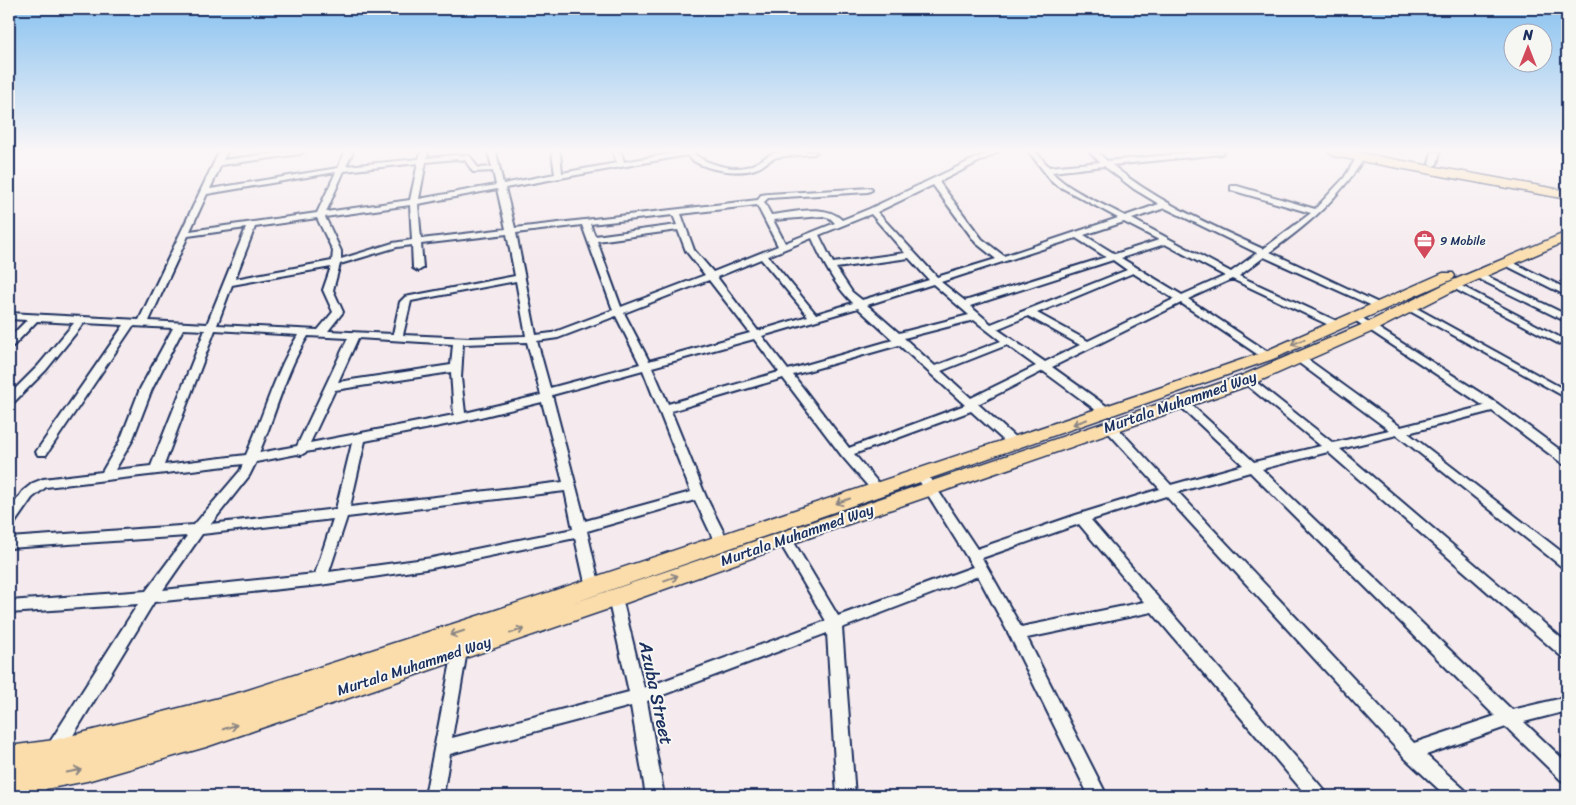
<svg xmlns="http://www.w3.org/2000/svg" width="1576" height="805" viewBox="0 0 1576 805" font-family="Sriracha,sans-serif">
<rect width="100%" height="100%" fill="#f5eaed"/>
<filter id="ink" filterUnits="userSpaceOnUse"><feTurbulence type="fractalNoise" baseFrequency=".02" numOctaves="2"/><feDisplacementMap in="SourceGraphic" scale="10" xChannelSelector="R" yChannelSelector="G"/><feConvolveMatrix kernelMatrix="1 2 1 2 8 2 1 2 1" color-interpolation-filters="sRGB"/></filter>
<g filter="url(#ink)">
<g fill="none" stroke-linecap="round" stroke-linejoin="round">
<defs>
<g id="minor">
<path d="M219 152H227L223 160 283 152H303L300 154 221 165 210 189 338 168 345 152H353L346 166 419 159 421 152H425L428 154 427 158 455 155 470 156 478 168 492 167 488 152H496L503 184 555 174 552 152H560L562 173 617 163 613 152H621L624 162 680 152H696L694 154 695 155C710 165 737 173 754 164 762 161 767 155 775 153 788 150 804 152 817 152L814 154C802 155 790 155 778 157 770 158 765 165 758 168 740 176 699 170 687 155L505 188 515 228 758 200 761 195 768 194 871 188 872 190 868 192 768 198 764 202 771 215C793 213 825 203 842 220L869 209 989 152H998L939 182 982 239 1004 256 1118 218 1053 183 1029 152H1036L1049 167 1100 162 1090 152H1097L1107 161 1199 152H1224L1221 154 1112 165C1157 202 1211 225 1263 249L1311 213 1231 190V186H1237L1315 209 1344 178 1358 155H1361L1365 157C1338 199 1310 223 1270 252L1385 306 1380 309 1377 308 1264 257 1239 276 1341 323 1342 325 1341 327H1333L1232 279 1188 299 1271 354 1272 356 1271 358H1263L1181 303 1052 367 1112 410 1114 413 1112 416H1104L1043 371 978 404 1019 441 1021 444 1019 447H1011L971 411 854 454 881 486 883 489 881 492H873L842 456 783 378 671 411 706 497 729 543 727 547 722 548 717 547 695 500 587 531 600 587 598 591 593 593 588 591 586 587 575 538 432 568 320 585 154 602 60 757 54 759 48 757 46 751 48 745 138 604 9 613V601L146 591 187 536 9 548V538L194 525 240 471 243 464 46 487 32 498 14 524 9 526V511L23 491 33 483 43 479 102 472 120 441 140 389 173 328 133 326 46 455H38L36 452 38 449 124 325 84 323 46 370 13 403 9 405V395L38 366 74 323 37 321 13 346 9 347V338L27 320 9 319V313L139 320ZM455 159 465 160 473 172 493 171 496 185 419 199 426 162ZM418 163 410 200 326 212 344 171ZM1104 166 1134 189 1159 204 1125 216C1103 204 1069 191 1052 172ZM336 172 317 213 190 231 207 194ZM933 185 976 243 996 259 937 277 877 212ZM497 189 506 229 421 239 418 204ZM410 205 412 240 393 243 341 259V251L325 217ZM757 205 778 246 713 272 694 250 681 214ZM1165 208 1257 253 1231 272 1132 219ZM871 214 905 253 833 263 819 235ZM673 215 677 225 595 236 590 224ZM823 216 830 218 835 223 785 243 773 220ZM317 218 333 251 332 261 235 279 255 227ZM1124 222 1159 240 1115 254 1084 235ZM582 225 613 310 552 333 536 335 516 233ZM246 228 207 324 149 321 188 236ZM678 230 686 251 705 275 621 307 597 241ZM507 234 515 276 405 297 400 302 393 334 328 331 343 312 333 290 340 264 397 247 412 245 413 268 418 271 423 268 421 244ZM812 238C822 261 835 286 853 303L816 314 768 256ZM1076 238 1106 257 965 301 941 282ZM1165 244 1225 276 1182 295 1121 258ZM909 258 929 280 862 300 852 292 836 268ZM761 259 808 316 758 331 717 277ZM1113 260 1127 270 991 324 970 306ZM331 267 323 290 333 312 318 330 217 325 232 285ZM1133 273 1174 299 1088 341 1037 313ZM709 280 750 333 649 361 624 313ZM516 281 526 336 470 338 403 335 411 301ZM933 284 969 315 899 333 867 305ZM858 308 893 340 788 370 762 336ZM616 316 640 364 550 388 537 341 558 338ZM1028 316 1080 345 1045 362 997 329ZM974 320 1001 341 935 366 904 338ZM183 329 205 330 151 466 115 470 132 441 152 389ZM215 330 298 335C275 372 264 415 246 455L164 465ZM308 336 348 338 297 446 259 453C276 414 285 372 308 336ZM358 338 453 344 451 365 338 382ZM754 339 779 372 668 404 652 367ZM527 342 541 395 465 413 461 378 463 344ZM899 345 965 405 849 448 793 375ZM1007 345 1036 366 971 398 941 371ZM643 370 691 492 585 521 552 395ZM451 372 454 415 310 443 335 390ZM542 402 563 482 350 507 365 441 460 422ZM352 443 336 509 211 524 249 476 256 462 297 454 301 455 306 452ZM565 491 573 529 432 558 329 572 347 517ZM333 519 315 574 163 590 202 534Z"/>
<path d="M1432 152H1440L1437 164 1433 166 1429 164Z"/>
<path d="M1508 260 1567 289V296L1505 265 1504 263Z"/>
<path d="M1478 272 1567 315V322L1475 277 1473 275Z"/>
<path d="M1454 282 1567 341V348L1451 287 1449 285Z"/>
<path d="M1411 305 1567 391V398L1408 310 1406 308 1408 306Z"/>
<path d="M1356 314 1498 404 1567 455V465L1563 464 1492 411 1408 433 1567 556V568L1562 567 1397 435 1340 449 1567 643V658L1562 657 1328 452 1262 469 1512 710 1567 697V711L1524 722 1567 763V782L1561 780 1506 727 1426 755 1465 790 1468 796H1446L1405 758 1166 496 1091 520 1324 790 1327 796H1307L1152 612 1027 638 1107 796H1089L1011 638 978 576 842 628 855 796H837L827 633 647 701 664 796H646L631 706 450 754 443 796H425L454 646 459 644 464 646 467 651 452 738 629 692 608 598 610 594 615 592 620 594 622 598 644 688 826 621 777 538 779 534 784 533 789 534 838 616 973 567 915 474 917 471H925L977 549 1076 515 1160 489 1106 430 1104 427 1106 424H1114L1171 485 1243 465 1178 404 1176 402 1178 400H1186L1254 462 1321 446 1243 382 1242 380 1243 378H1251L1333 443 1389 430 1295 360 1294 358 1295 356H1303L1401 427 1484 406 1353 319 1351 317ZM1250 472 1495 716 1414 743 1178 492ZM1079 524 1144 602 1021 627 982 558Z"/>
<path d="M42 769 48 771 51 777 43 796H25L36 771Z"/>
</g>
<path id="primary" d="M1567 232V241L1459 288 1378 329 1253 384 791 544 623 604 206 747 87 781 9 796V746L54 740 242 692 493 611 1189 378 1261 353 1443 273H1453L1455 276 1453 279 1273 359 570 604 1241 376 1366 323 1449 282Z"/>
<path id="trunk" d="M1328 152H1354L1567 191V199L1334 156Z"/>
</defs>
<use href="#minor" stroke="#1b2f5e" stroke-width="4"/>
<use href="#primary" stroke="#1b2f5e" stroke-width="3"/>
<use href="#trunk" stroke="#1b2f5e" stroke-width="3"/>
<use href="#minor" fill="#f6f6f2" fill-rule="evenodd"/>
<use href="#primary" fill="#fbddab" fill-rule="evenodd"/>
<use href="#trunk" fill="#fbddab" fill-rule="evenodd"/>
</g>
<defs><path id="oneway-shaft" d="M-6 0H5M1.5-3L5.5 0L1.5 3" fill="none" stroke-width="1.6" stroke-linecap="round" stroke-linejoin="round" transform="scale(1.25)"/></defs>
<g stroke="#8b8684">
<use href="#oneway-shaft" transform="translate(1298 342) rotate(156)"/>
<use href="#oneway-shaft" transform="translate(1080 422) rotate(161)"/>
<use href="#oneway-shaft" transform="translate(843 501) rotate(161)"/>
<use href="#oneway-shaft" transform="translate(671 578) rotate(-20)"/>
<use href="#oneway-shaft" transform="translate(517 631) rotate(-19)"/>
<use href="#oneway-shaft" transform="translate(457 633) rotate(162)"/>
<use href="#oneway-shaft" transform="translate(230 727) rotate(-18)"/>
<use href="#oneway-shaft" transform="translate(74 771) rotate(-12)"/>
</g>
</g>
<linearGradient id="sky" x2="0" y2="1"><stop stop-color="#89c2f0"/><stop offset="0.57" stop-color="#faf6f7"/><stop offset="1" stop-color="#faf6f7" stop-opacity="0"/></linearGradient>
<rect width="1576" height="265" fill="url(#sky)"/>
<defs>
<symbol id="office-pin" viewBox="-11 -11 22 30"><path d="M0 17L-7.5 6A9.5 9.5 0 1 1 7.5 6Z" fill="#d1495b" stroke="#f6f6f2"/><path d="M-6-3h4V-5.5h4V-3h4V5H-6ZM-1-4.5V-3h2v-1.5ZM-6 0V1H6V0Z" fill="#fff"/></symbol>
</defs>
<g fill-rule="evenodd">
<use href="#office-pin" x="1412" y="228" width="25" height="34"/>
</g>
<g text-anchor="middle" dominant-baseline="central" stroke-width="4" stroke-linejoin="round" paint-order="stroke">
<g font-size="12" fill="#1b2f5e" stroke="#f6f6f2" text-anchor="start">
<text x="1440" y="241">9 Mobile</text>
</g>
<g font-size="15" fill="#1b2f5e" stroke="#f6f6f2">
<text transform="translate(1180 402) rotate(-19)">Murtala Muhammed Way</text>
<text transform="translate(797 535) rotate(-19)">Murtala Muhammed Way</text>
<text transform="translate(414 666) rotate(-18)">Murtala Muhammed Way</text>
</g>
<g font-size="18" fill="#1b2f5e" stroke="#f6f6f2">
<text transform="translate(656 693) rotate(78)">Azuba Street</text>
</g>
</g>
<rect width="1576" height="805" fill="none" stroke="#f6f6f2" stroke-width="30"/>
<rect x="15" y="15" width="1546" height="775" fill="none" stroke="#1b2f5e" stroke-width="2" filter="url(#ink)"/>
<g transform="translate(1528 48)"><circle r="24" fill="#f6f6f2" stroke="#9ea6b7"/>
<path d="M0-4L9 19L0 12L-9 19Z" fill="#d1495b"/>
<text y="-8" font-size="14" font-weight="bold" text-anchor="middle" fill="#1b2f5e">N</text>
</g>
</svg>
